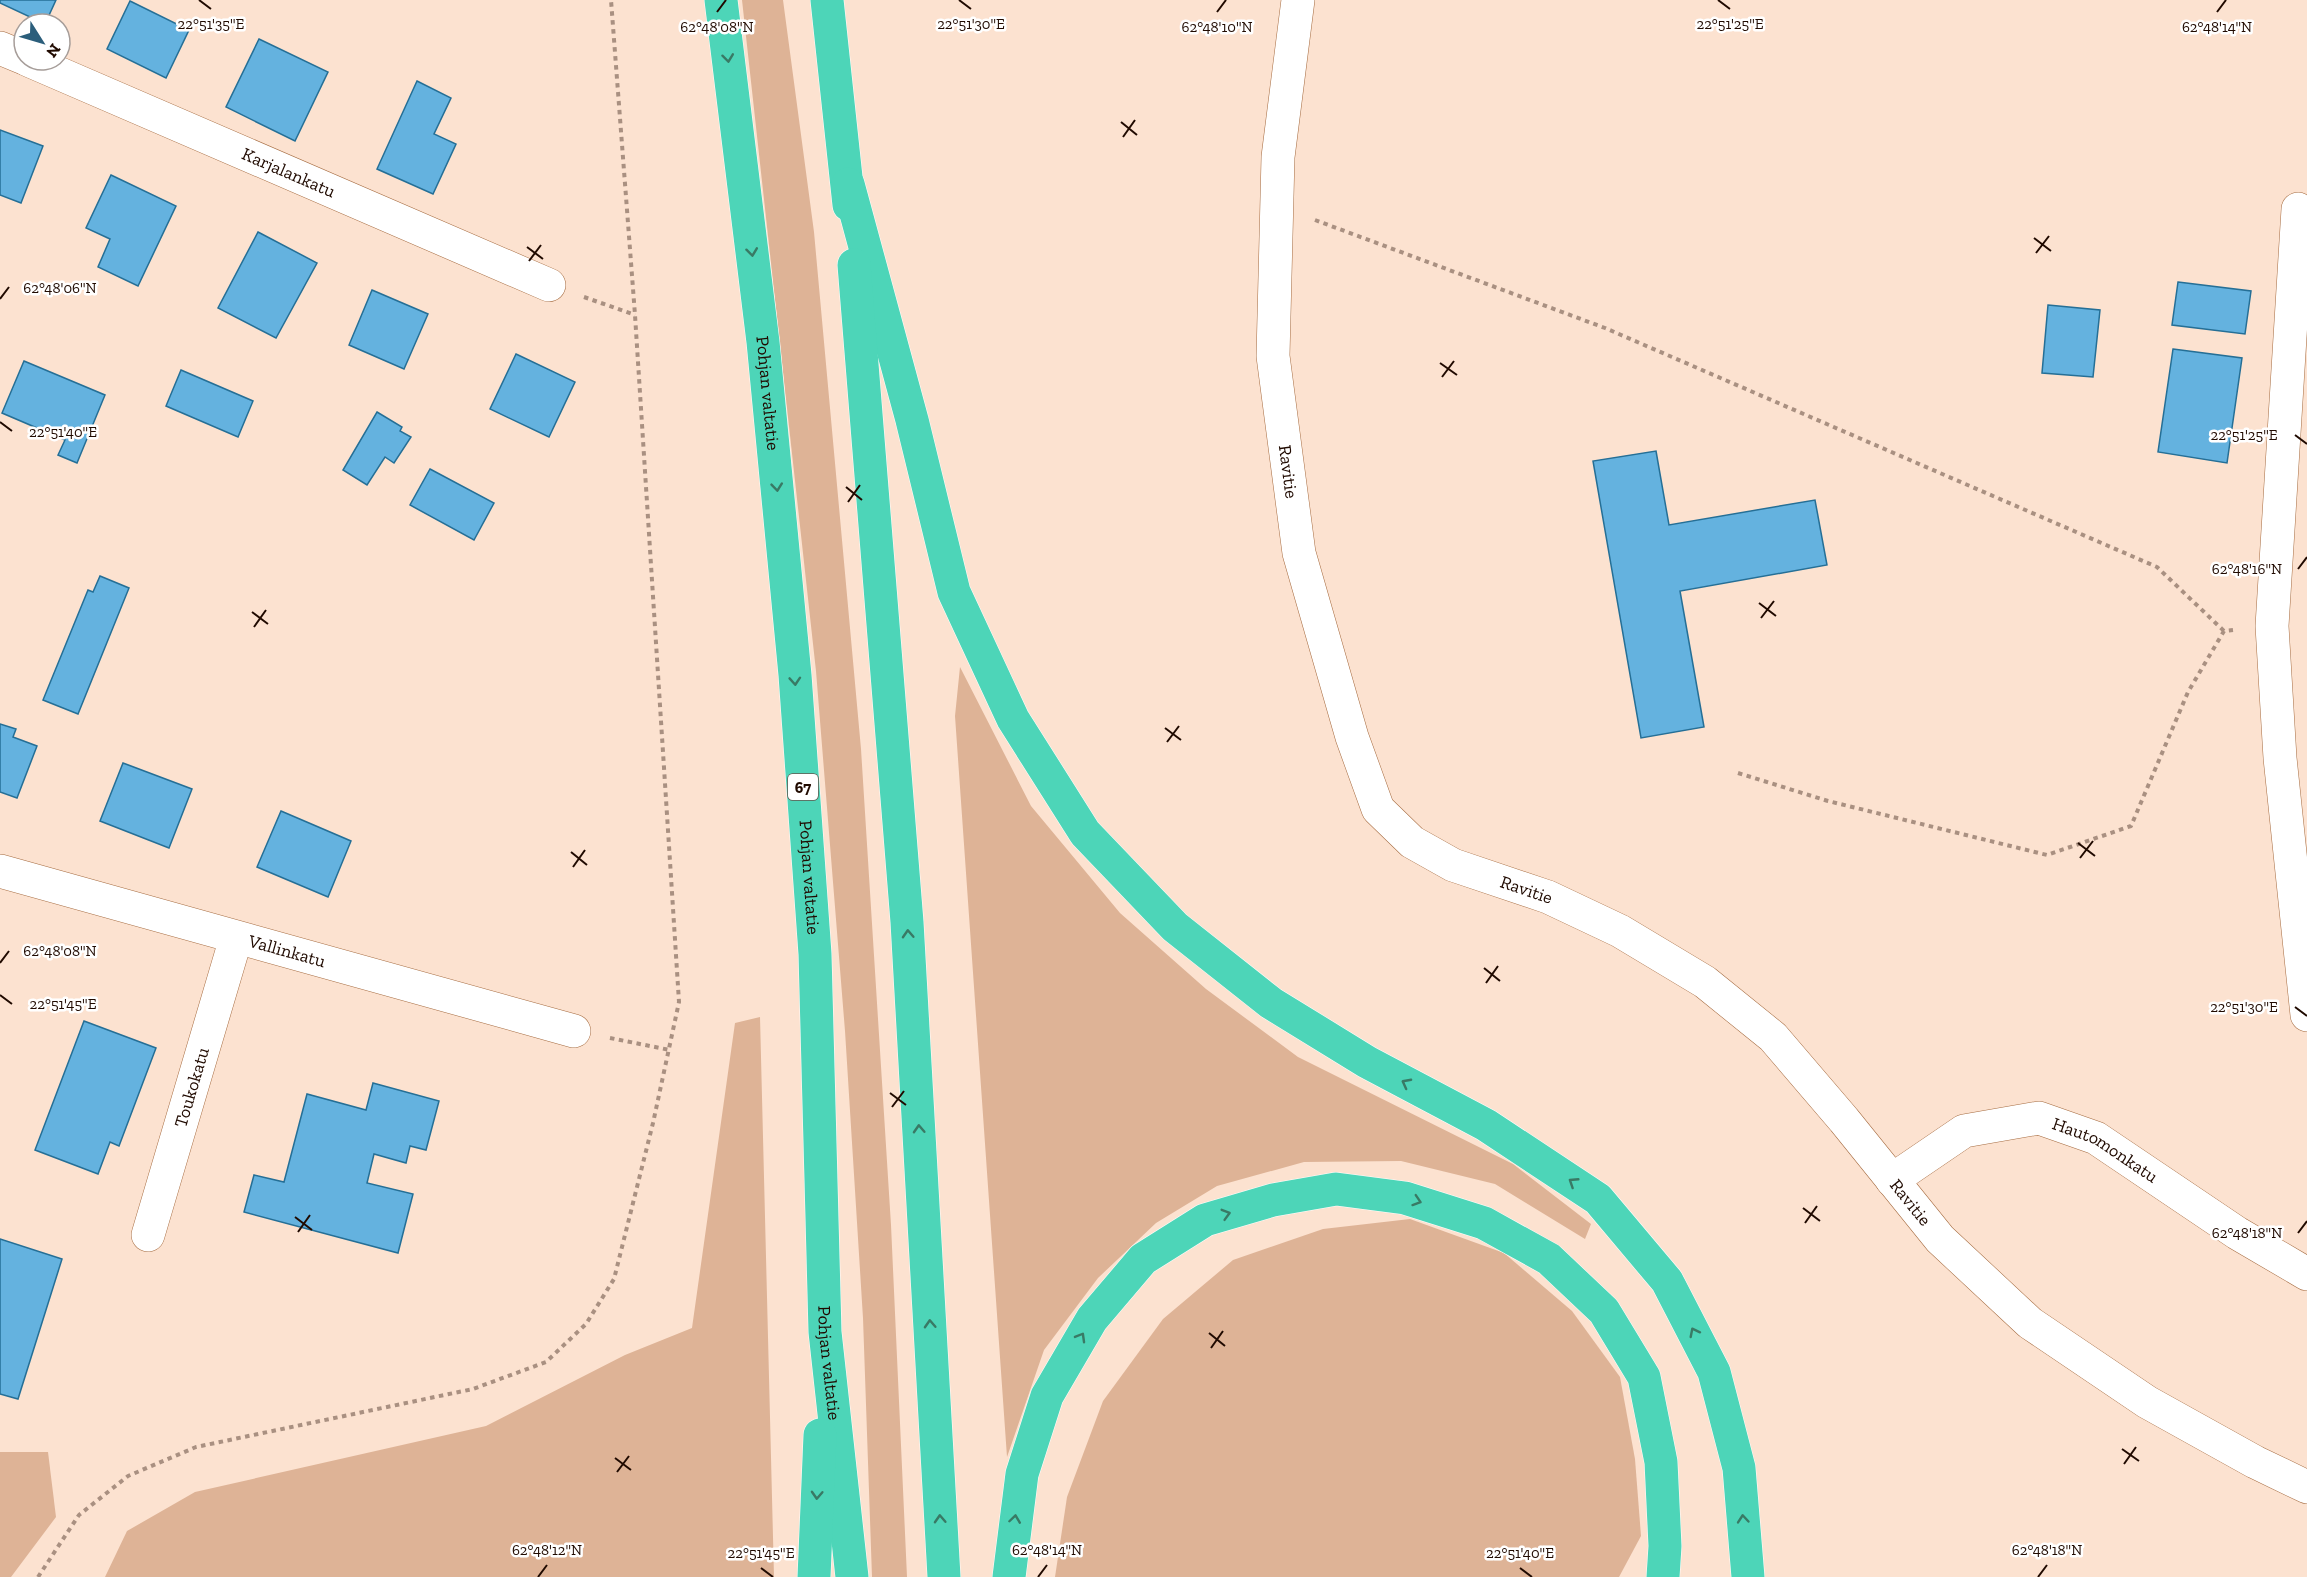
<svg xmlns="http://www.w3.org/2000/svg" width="2307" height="1577" viewBox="0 0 2307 1577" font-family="'Zilla Slab',serif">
<rect width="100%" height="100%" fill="#fce2d0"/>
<g fill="#deb396">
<path d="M742 0H783L814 232 861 749 891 1225 907 1577H872L863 1318 845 1031 816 671Z"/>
<path d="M960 667 1031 806 1120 913 1206 989 1298 1057 1513 1164 1591 1224 1585 1239 1495 1184 1401 1161 1304 1162 1217 1186 1156 1223 1098 1278 1044 1350 1007 1457 955 716Z"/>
<path d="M760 1017 774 1577H105L127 1531 195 1492 486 1426 625 1355 692 1328 735 1023Z"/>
<path d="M1410 1219 1504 1253 1572 1311 1620 1377 1635 1459 1641 1536 1619 1577H1055L1067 1497 1103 1401 1163 1319 1233 1260 1323 1229Z"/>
<path d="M0 1452H48L56 1517 11 1577H0Z"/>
</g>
<g fill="#64b2df" stroke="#256f96" stroke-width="1.5">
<path d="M0 0H56L45 24 0 3Z"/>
<path d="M130 1 189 30 166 78 107 49Z"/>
<path d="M259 39 328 72 295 141 226 107Z"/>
<path d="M417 81 451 98 434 134 456 144 433 194 377 169Z"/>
<path d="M0 130 43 146 21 203 0 195Z"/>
<path d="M111 175 176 206 138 286 98 267 110 239 86 228Z"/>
<path d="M258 232 317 263 276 338 218 308Z"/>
<path d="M2178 282 2251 291 2245 334 2172 325Z"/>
<path d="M372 290 428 314 404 369 349 345Z"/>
<path d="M2048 305 2100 310 2093 377 2042 373Z"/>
<path d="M2173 349 2242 358 2227 463 2158 452Z"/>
<path d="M516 354 575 382 549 437 490 409Z"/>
<path d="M24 361 105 395 77 463 58 455 65 440 2 413Z"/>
<path d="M181 370 253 401 238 437 166 406Z"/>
<path d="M377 412 402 427 400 431 411 437 394 463 385 457 367 485 343 470Z"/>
<path d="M1656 451 1669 525 1815 500 1827 565 1680 591 1704 727 1641 738 1593 461Z"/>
<path d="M430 469 494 503 474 540 410 505Z"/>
<path d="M100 576 129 588 78 714 43 700 88 590 93 592Z"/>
<path d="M0 724 16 729 13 737 37 746 17 798 0 792Z"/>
<path d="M123 763 192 789 169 848 100 821Z"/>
<path d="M281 811 351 841 328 897 257 867Z"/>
<path d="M84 1021 156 1048 119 1146 110 1142 98 1174 35 1150Z"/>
<path d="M373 1083 439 1101 426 1150 410 1146 406 1163 374 1154 367 1183 413 1194 398 1253 244 1212 254 1175 284 1182 307 1094 366 1110Z"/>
<path d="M0 1239 62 1259 18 1399 0 1394Z"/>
</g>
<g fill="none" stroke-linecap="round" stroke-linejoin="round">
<defs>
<g id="minor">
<path id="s1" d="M1298 0 1278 157 1273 356 1299 553 1352 737 1378 809 1412 842 1453 865 1548 897 1620 931 1705 982 1773 1037 1844 1120 1940 1239 2030 1323 2147 1402 2255 1462 2307 1487"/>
<path d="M0 48 24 58"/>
<path id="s2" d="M28 60 549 285"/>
<path d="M2298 209 2272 626 2280 758 2307 1015"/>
<path id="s3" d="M0 871 574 1031"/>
<path id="s4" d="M1892 1180 1964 1131 2039 1118 2096 1138 2237 1233 2307 1274"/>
<path id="s5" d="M148 1235 236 938"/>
</g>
<g id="highway">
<path id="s6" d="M721 0 763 342 795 675 815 954 825 1332 852 1577"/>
<path d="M827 0 849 205"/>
<path d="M848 184 912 420 954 592 1013 719 1085 833 1175 927 1271 1003 1367 1062 1486 1125 1598 1199 1667 1281 1714 1372 1739 1468 1748 1577"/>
<path d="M854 265 907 922 944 1577"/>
<path d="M814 1577 820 1435"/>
<path d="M1009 1577 1022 1474 1047 1396 1092 1319 1143 1259 1205 1220 1273 1200 1336 1189 1405 1198 1484 1223 1549 1259 1604 1311 1644 1377 1661 1462 1665 1546 1663 1577"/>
</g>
</defs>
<use href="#minor" stroke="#a66c41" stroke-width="34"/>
<use href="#highway" stroke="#fff" stroke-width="34"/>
<g stroke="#a99081" stroke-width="4" stroke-dasharray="4.5 4.5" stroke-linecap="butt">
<path d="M1315 220 1605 328 2157 567 2224 631"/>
<path d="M584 297 635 315"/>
<path d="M1738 773 1828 801 2047 855 2131 826 2188 692 2224 631 2233 630"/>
<path d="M610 1038 670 1050"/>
<path d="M38 1577 79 1515 128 1476 196 1447 473 1389 546 1362 586 1324 614 1279 653 1123 679 1002 635 315 611 0"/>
</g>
<use href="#minor" stroke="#fff" stroke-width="33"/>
<use href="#highway" stroke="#4dd5b8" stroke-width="33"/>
</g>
<defs><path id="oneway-chevron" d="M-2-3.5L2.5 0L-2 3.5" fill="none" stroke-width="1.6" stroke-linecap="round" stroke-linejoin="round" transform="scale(1.5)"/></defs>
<g stroke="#397a65">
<use href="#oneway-chevron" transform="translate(728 58) rotate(83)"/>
<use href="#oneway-chevron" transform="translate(752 252) rotate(83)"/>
<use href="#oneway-chevron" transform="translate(777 487) rotate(84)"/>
<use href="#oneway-chevron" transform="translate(795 681) rotate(86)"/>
<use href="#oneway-chevron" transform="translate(908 934) rotate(-93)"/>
<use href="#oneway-chevron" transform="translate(1406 1083) rotate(-152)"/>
<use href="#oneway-chevron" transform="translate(919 1129) rotate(-93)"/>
<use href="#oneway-chevron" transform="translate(1573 1182) rotate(-147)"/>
<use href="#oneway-chevron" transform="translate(1417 1201) rotate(18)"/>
<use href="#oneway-chevron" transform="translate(1226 1214) rotate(-16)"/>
<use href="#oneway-chevron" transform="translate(930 1324) rotate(-93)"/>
<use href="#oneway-chevron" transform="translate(1694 1332) rotate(-117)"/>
<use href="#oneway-chevron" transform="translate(1081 1337) rotate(-60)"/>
<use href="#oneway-chevron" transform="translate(817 1495) rotate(93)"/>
<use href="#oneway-chevron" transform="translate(940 1519) rotate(-93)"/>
<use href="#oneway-chevron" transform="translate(1015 1519) rotate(-82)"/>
<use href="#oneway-chevron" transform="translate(1743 1519) rotate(-95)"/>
</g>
<path fill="none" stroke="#200a00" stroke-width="2" d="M199 0 211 9M959 0 971 9M1718 0 1730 9M717 12 726 0M1217 12 1226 0M2217 12 2226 0M1121 122 1137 135M1123 137 1135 120M2034 238 2051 251M527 247 543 259M2036 253 2049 236M529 261 541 245M0 299 9 287M1440 363 1457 375M1442 377 1454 361M0 422 12 431M2295 435 2307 444M846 487 862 500M848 502 860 485M2298 569 2307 557M1759 603 1776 616M252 612 268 624M1761 618 1774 601M254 627 266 610M1165 728 1181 740M1167 742 1179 726M2078 843 2095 856M571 852 587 865M2080 858 2093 841M573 867 585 850M0 963 9 951M1484 968 1500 981M1486 983 1498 966M0 995 12 1004M2295 1007 2307 1016M890 1093 906 1105M892 1107 904 1091M1803 1208 1820 1221M295 1217 312 1230M1805 1223 1817 1206M298 1232 310 1215M2298 1233 2307 1221M1209 1333 1225 1346M1211 1348 1223 1331M2122 1449 2139 1461M615 1458 631 1470M2124 1464 2136 1447M617 1472 629 1456M761 1568 773 1577M1520 1568 1532 1577M538 1577 547 1565M1038 1577 1047 1565M2038 1577 2047 1565"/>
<g text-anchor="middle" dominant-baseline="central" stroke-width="5" stroke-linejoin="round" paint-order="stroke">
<rect fill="#fff" stroke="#63544c" stroke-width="1.5" x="788" y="774" width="30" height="26" rx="4.5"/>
<g font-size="16" font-weight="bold" fill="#200a00">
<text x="803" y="787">67</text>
</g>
<g font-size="18" fill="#200a00" stroke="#fff">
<text stroke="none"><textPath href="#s2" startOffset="284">Karjalankatu</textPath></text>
<text stroke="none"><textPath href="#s6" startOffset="396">Pohjan valtatie</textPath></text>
<text stroke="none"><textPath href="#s1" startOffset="474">Ravitie</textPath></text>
<text stroke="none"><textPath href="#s6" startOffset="882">Pohjan valtatie</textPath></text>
<text stroke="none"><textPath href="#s1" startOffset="996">Ravitie</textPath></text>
<text stroke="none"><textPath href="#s3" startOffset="298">Vallinkatu</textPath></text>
<text stroke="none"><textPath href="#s5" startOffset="154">Toukokatu</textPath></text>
<text stroke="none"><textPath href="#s4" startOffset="237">Hautomonkatu</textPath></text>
<text stroke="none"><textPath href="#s1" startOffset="1500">Ravitie</textPath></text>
<text stroke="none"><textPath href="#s6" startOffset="1368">Pohjan valtatie</textPath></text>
</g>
</g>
<g font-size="15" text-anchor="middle" fill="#200a00" stroke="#fff" stroke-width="5" stroke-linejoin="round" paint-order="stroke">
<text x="211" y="29">22°51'35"E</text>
<text x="971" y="29">22°51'30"E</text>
<text x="1730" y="29">22°51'25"E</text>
<text x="717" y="32">62°48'08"N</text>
<text x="1217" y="32">62°48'10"N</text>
<text x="2217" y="32">62°48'14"N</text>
<text x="60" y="293">62°48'06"N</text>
<text x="63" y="437">22°51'40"E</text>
<text x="2244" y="440">22°51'25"E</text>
<text x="2247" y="574">62°48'16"N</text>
<text x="60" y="956">62°48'08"N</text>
<text x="63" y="1009">22°51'45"E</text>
<text x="2244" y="1012">22°51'30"E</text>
<text x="2247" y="1238">62°48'18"N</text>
<text x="547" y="1555">62°48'12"N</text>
<text x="1047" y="1555">62°48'14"N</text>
<text x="2047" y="1555">62°48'18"N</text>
<text x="761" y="1558">22°51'45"E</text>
<text x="1520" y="1558">22°51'40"E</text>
</g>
<g transform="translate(42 42) rotate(127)"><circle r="28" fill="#ffffff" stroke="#a69d99" stroke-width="1.5"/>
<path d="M0-4.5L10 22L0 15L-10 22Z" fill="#2b5e7b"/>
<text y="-9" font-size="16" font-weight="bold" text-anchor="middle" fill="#200a00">N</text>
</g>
</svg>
